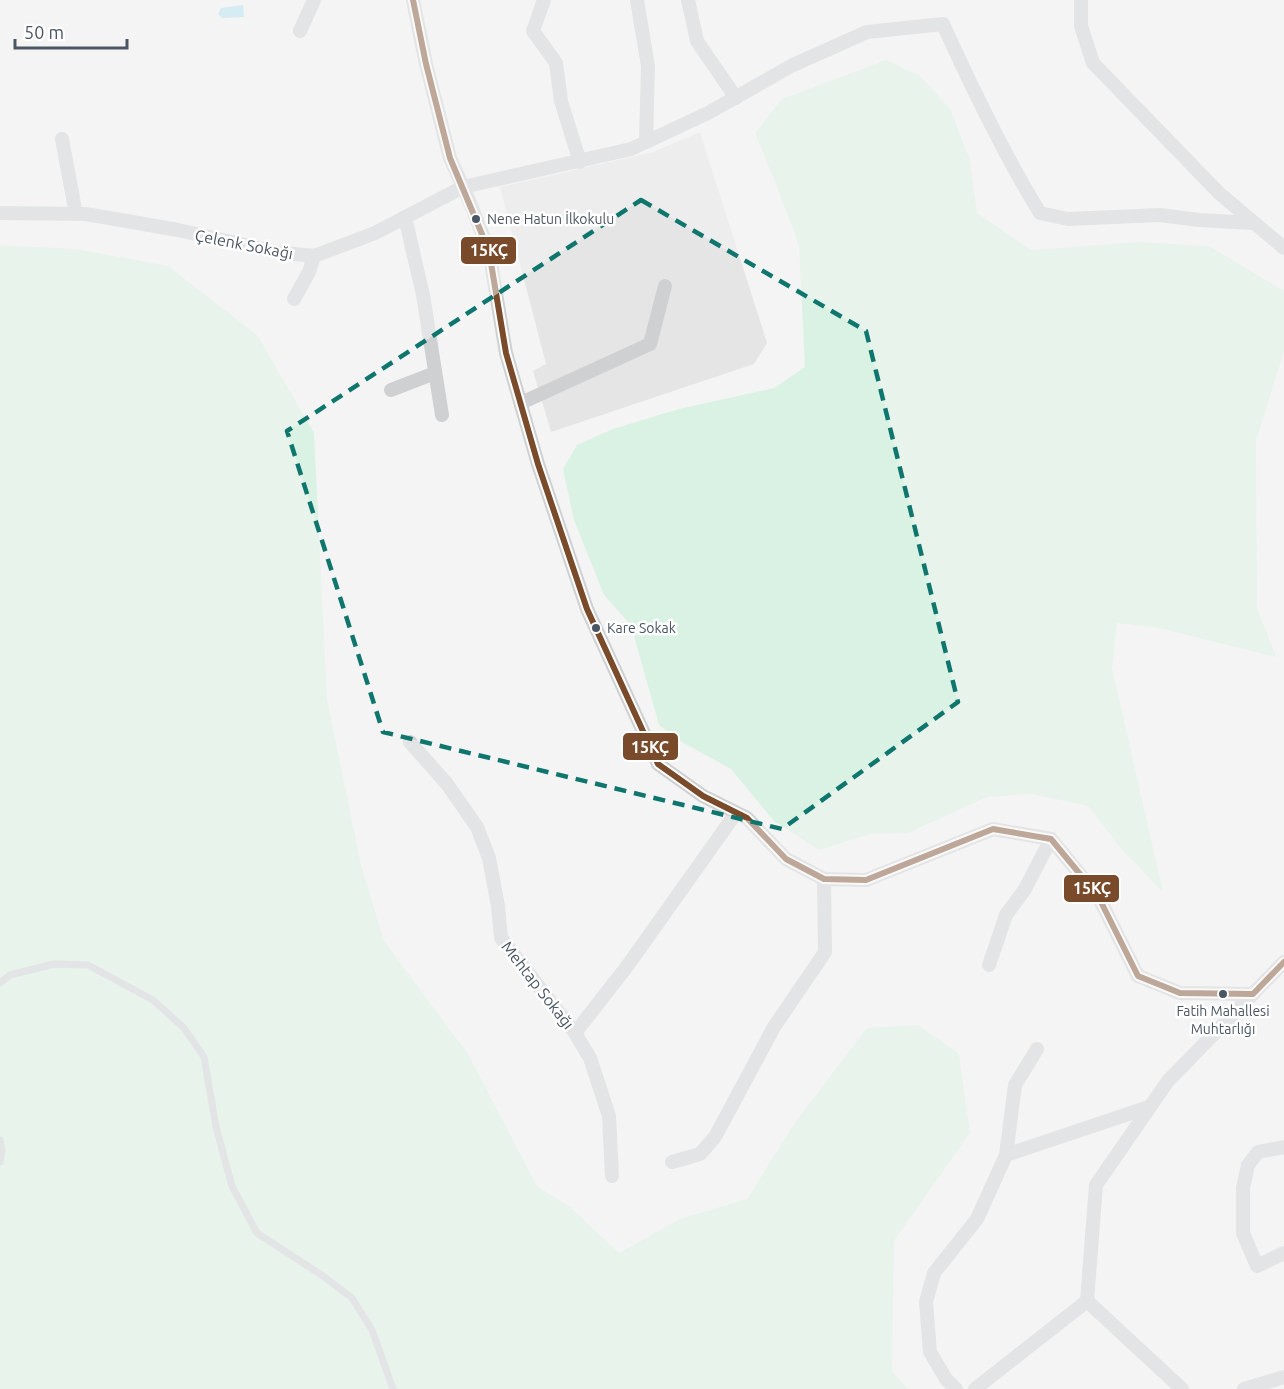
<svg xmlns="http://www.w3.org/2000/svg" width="1284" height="1389" viewBox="0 0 1284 1389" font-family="Ubuntu,sans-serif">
<rect width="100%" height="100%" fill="#f4f4f4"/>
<path fill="#e6e5e6" d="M700 132 767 343 754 364 551 432 533 371 546 364 500 187 653 152Z"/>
<g fill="#d9f2e3">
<path d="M886 60 920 76 950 109 970 161 977 213 1031 250 1139 242 1209 246 1284 291V351L1256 441 1257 608 1276 657 1158 628 1117 623 1112 668 1163 892 1125 853 1088 806 1032 794 987 797 908 833 870 834 819 850 774 821 731 769 682 742 659 725 631 625 604 595 574 520 563 469 577 445 613 429 679 409 774 388 805 367 799 245 772 174 755 133 782 99Z"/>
<path d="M0 245 76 249 168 266 258 336 314 433 327 699 361 865 384 941 468 1054 537 1186 570 1207 619 1253 680 1219 747 1199 796 1121 867 1028 918 1025 959 1054 970 1133 894 1241 892 1371 908 1389H0Z"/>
</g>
<path fill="#aee2f0" d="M243 5 244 17 222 18 218 14 221 8Z"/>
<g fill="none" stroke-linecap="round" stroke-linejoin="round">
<g stroke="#ced0d2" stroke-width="7">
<path d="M0 983 10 975 54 964 88 965 153 1000 184 1028 204 1057 216 1127 232 1186 257 1233 323 1276 352 1298 372 1330 393 1389"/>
<path d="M0 1140 2 1150 0 1162"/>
</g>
<g stroke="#ced0d2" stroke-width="14">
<path d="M413 0 426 64 450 158 471 205 489 251 506 353 538 464 587 609 658 764 703 796 747 818 786 859 824 879 866 880 993 829 1051 839 1098 896 1138 976 1180 993 1253 994"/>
<path d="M544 0 533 31 556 63 561 101 580 162"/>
<path d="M637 0 648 66 646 142"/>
<path d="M688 0 697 41 736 98"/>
<path d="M1081 0V26L1093 63 1219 193 1284 248"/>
<path d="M300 31 314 0"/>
<path d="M62 139 76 214"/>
<path d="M0 213 86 214 178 230 276 252 314 256 375 233 463 187 631 149 708 113 793 65 867 32 943 24C972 88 1003 153 1040 213L1068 219 1160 215 1199 220 1253 223"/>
<path d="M405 217 423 295 442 415"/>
<path d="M294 299 309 272 314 256"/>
<path d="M391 390 435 373"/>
<path d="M521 403 650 344 665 286"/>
<path d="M410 742 447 784 477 827 489 858 498 906 501 938 575 1033 590 1058 609 1116 612 1176"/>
<path d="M989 965 1006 915 1025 889 1051 839"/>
<path d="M575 1033 628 965 736 813"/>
<path d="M1284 1147 1258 1152 1248 1165 1243 1188V1233L1257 1266 1284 1253"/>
<path d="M1006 1155 1149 1107"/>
<path d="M672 1162 700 1154 715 1137 774 1027 825 952 824 879"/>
<path d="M1087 1301 1182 1389"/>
<path d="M956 1389 946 1379 930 1352 926 1302 934 1273 977 1219 1006 1155 1015 1085 1037 1049"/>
<path d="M975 1389 1087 1301 1096 1185 1168 1081 1284 962"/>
<path d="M1244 1389 1284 1377"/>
</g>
<defs>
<path id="bus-1" d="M413 0 426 64 450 158 489 251 506 353 538 464 587 609 658 764 703 796 747 818 786 859 824 879 866 880 993 829 1051 839 1098 896 1138 976 1180 993 1253 994 1284 962"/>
</defs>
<use href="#bus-1" stroke="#fff" stroke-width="10"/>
<use href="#bus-1" stroke="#7a4b2a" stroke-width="6"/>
</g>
<path d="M0 0H1284V1389H0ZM641 200 866 331 958 702 782 829 383 732 287 431Z" fill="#f4f4f4" fill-opacity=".55" fill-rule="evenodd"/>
<path fill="none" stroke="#0f766e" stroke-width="4.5" stroke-dasharray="12 8" stroke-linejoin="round" d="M641 200 866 331 958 702 782 829 383 732 287 431Z"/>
<g fill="#4a5661" stroke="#fff" stroke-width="2">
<circle cx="476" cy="219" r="5"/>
<circle cx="596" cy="628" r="5"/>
<circle cx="1223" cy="994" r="5"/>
</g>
<g text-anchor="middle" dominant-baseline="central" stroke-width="5" stroke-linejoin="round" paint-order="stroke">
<g font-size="14" fill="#4a5661" stroke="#fff" text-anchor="start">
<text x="487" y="219">Nene Hatun İlkokulu</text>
<text x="607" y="628">Kare Sokak</text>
<text x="1223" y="1011" text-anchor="middle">Fatih Mahallesi<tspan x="1223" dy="18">Muhtarlığı</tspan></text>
</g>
<g font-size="16" fill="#4a5661" stroke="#fff">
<text transform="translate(244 244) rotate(11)">Çelenk Sokağı</text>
<text transform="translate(538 985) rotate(52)">Mehtap Sokağı</text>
</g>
</g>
<g stroke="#fff" stroke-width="2">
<rect x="460" y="236" width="57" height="29" rx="6" fill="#7a4b2a"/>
<rect x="622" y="732" width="57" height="29" rx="6" fill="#7a4b2a"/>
<rect x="1063" y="874" width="57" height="29" rx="6" fill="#7a4b2a"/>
</g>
<g font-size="16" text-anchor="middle" font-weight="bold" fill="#fff">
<text x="489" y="256">15KÇ</text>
<text x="650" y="753">15KÇ</text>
<text x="1092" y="894">15KÇ</text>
</g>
<path d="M15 39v9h112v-9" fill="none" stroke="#4a5661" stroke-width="3"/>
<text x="24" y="39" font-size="18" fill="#4a5661" stroke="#ffffff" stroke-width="4.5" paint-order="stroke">50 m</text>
</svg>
